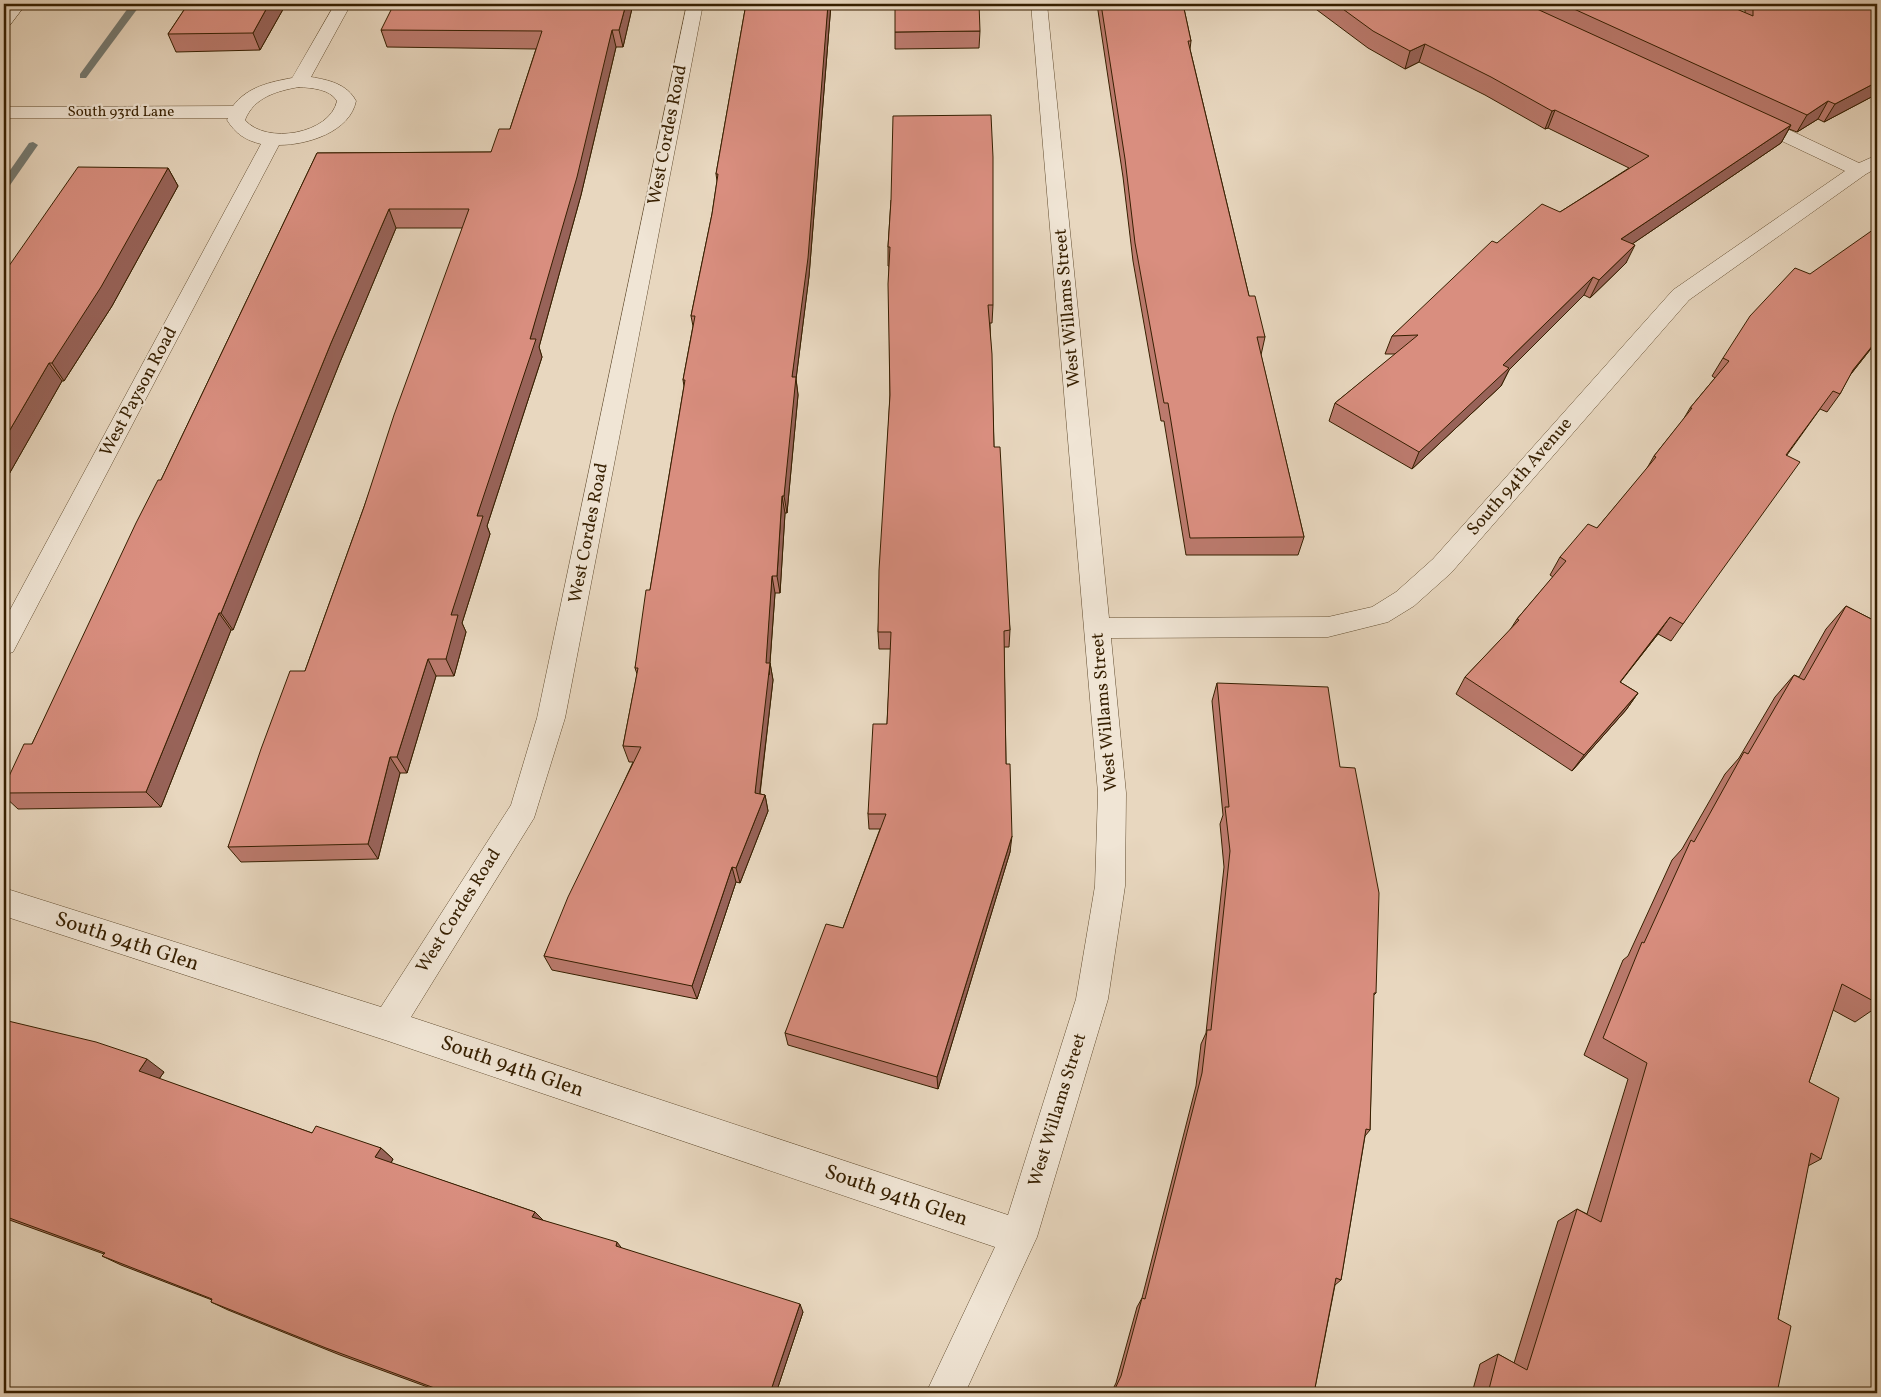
<svg xmlns="http://www.w3.org/2000/svg" width="1881" height="1397" viewBox="0 0 1881 1397" font-family="Vollkorn,serif">
<rect width="100%" height="100%" fill="#e8d7bf"/>
<filter id="stains"><feTurbulence type="fractalNoise" baseFrequency=".004" numOctaves="4"/><feColorMatrix values="0 0 0 0 .2 0 0 0 0 .09 0 0 0 0 .02 0 0 0 .5 -.17"/></filter>
<radialGradient id="worn" r=".72"><stop offset=".6" stop-color="#630" stop-opacity="0"/><stop offset="1" stop-color="#630" stop-opacity=".3"/></radialGradient>
<g fill="none" stroke-linecap="round" stroke-linejoin="round">
<g fill="#747a72" fill-rule="evenodd">
<path d="M131 4H141L86 78H80V74Z"/>
<path d="M33 142 38 145 8 188 4 189V179L29 143Z"/>
</g>
<defs>
<g id="minor">
<path d="M335 4H351L311 77C329 80 347 84 356 101 350 132 307 145 279 145L13 652 4 655V621L261 144C245 140 236 134 227 120L228 118H4V107L233 106C247 87 270 82 292 78ZM299 87C312 88 330 89 337 101 330 134 266 145 245 120 254 97 277 91 299 87Z"/>
<path d="M687 4H703L565 718 534 818 411 1017 1008 1215 1076 999 1095 886 1098 793 1031 4H1047L1109 618 1328 617 1372 607 1396 592 1433 559 1673 290 1845 171 1746 124 1744 120 1746 116H1760L1859 163 1877 155V168L1866 174 1689 300 1451 573 1414 606 1388 622 1328 637 1111 638 1126 793 1125 886 1108 999 1037 1237 965 1393H926L995 1247 388 1041 4 916V888L381 1007 511 805 537 718Z"/>
</g>
<path id="secondary" d="M9 4H26L10 25 4 26V10Z"/>
</defs>
<use href="#minor" stroke="#624d30" stroke-width="1"/>
<use href="#secondary" stroke="#361f00" stroke-width="1"/>
<use href="#minor" fill="#f0e5d5" fill-rule="evenodd"/>
<use href="#secondary" fill="#f0e5d5" fill-rule="evenodd"/>
</g>
<g fill="#bb7a6d" stroke="#361f00">
<path d="M188 4H286L260 50 176 52 168 34Z"/>
<path d="M633 4 623 47H616L581 195 539 347 542 357 487 526 490 534 462 623 466 632 454 676H436L407 773H400L378 859 241 862 228 847 305 671 364 507 463 228H396L340 362 233 630H231L161 807 18 809 4 796V787L32 744 161 480 317 153 491 152 510 129 536 49 387 47 381 30Z"/>
<path d="M746 4H831L809 276 796 379 798 395 787 513H785L780 593H775L770 663 773 680 760 794 765 795 768 811 740 883 736 882 697 999 552 970 544 956 633 762H629L623 746 637 674 635 668 650 590 684 386 683 380 693 326 691 316 712 214 717 181 716 174Z"/>
<path d="M1097 4H1183L1191 41 1190 49 1249 296 1265 337 1261 355 1304 537 1298 555H1186L1164 421H1161L1133 261 1123 177Z"/>
<path d="M1309 4H1725L1745 13V4H1877V94L1824 122 1818 119 1797 132 1789 129 1781 143 1632 244 1626 263 1590 298 1584 295 1509 370 1501 386 1412 469 1329 421 1335 403 1396 354H1385L1392 336 1497 243 1560 212 1629 168 1548 128 1545 129 1485 95 1419 62 1405 69 1368 48Z"/>
<path d="M980 31 979 48 895 49V32Z"/>
<path d="M168 168 178 186 112 306 64 381H62L4 483V273Z"/>
<path d="M891 200 993 305 992 323H990L994 447 1010 630 1009 647H1004L1006 764 1010 852 938 1089 788 1045 785 1033 843 928 880 829H869L868 814 887 724 891 649H879L878 632 890 395 889 266H888V247Z"/>
<path d="M1877 341 1850 375 1840 394 1827 412 1820 409 1787 455 1683 624 1671 641 1658 634 1620 682 1638 693 1626 710 1572 771 1456 694 1465 677 1510 630 1517 619 1553 577 1550 575 1560 557 1597 528 1646 470 1654 456 1683 420 1690 408 1715 378 1712 376 1723 358Z"/>
<path d="M1846 606 1877 622V1007L1855 1022 1833 1010 1809 1082 1821 1159 1808 1166 1778 1319 1777 1393H1472L1480 1364 1498 1354 1514 1363 1558 1221 1577 1209 1587 1214 1628 1079 1584 1055 1623 960 1628 956 1672 860 1682 849 1725 774 1739 758 1775 697 1794 675 1799 677 1826 629Z"/>
<path d="M1217 683 1376 993 1373 996 1370 1130 1365 1136 1341 1280 1335 1285 1314 1393H1111L1116 1383 1137 1307 1142 1298 1196 1086 1201 1044 1206 1033 1224 867 1220 824 1223 815 1212 701Z"/>
<path d="M4 1020 164 1072 159 1079 312 1133 381 1148 393 1159 391 1163 535 1212 542 1220 803 1312 776 1393H444L340 1355 228 1310 211 1302 212 1300 121 1265 102 1256 104 1254 4 1218Z"/>
</g>
<g fill="#986359" stroke="#361f00">
<path d="M269 4H286L260 50 253 33Z"/>
<path d="M626 4H633L623 47 619 30Z"/>
<path d="M828 4H831L809 276 796 379 798 395 787 513 784 496 792 377Z"/>
<path d="M612 30 616 47 581 195 539 347 542 357 487 526 490 534 462 623 466 632 454 676 446 659 451 615 477 516 530 339Z"/>
<path d="M1425 44 1419 62 1405 69 1410 51Z"/>
<path d="M1877 82V94L1824 122 1835 104Z"/>
<path d="M1828 101 1818 119 1797 132 1807 115Z"/>
<path d="M1555 110 1548 128 1545 129 1552 111Z"/>
<path d="M1791 125 1781 143 1613 257 1621 239Z"/>
<path d="M168 168 178 186 112 306 64 381 52 363Z"/>
<path d="M389 209 396 228 340 362 233 630 221 613 331 343Z"/>
<path d="M1635 245 1626 263 1590 298 1599 280Z"/>
<path d="M1593 277 1584 295 1509 370 1501 386 1412 469 1419 452 1503 365Z"/>
<path d="M1877 340V341L1840 388 1853 370Z"/>
<path d="M49 363 62 381 4 483V440Z"/>
<path d="M782 496 785 513 780 593 777 576Z"/>
<path d="M772 576 775 593 769 675 770 663 773 680 758 808 755 793Z"/>
<path d="M219 613 231 630 161 807 146 792Z"/>
<path d="M1670 617 1658 634 1608 698 1620 682Z"/>
<path d="M428 659 436 676 407 773 397 757Z"/>
<path d="M1638 693 1626 710 1572 771 1584 755Z"/>
<path d="M390 757 400 773 378 859 368 844Z"/>
<path d="M765 795 768 811 740 883 736 868Z"/>
<path d="M1012 836 1010 852 938 1089 937 1077Z"/>
<path d="M732 867 736 882 697 999 692 986Z"/>
<path d="M147 1059 164 1072 156 1083 139 1071Z"/>
<path d="M381 1148 393 1159 388 1168 375 1157Z"/>
<path d="M535 1212 544 1221 532 1217Z"/>
<path d="M617 1242 624 1251 616 1246Z"/>
<path d="M800 1304 803 1312 776 1393H770Z"/>
</g>
<g fill="#d98e7f" stroke="#361f00">
<path d="M188 4H269L253 33 168 34Z"/>
<path d="M394 4H626L619 30H612L577 177 530 339H536L477 516H483L451 615H458L446 659H428L397 757H390L368 844 228 847 261 749 290 671H305L364 507 394 415 469 209H389L331 343 221 613H219L146 792 4 793V787L24 744H32L136 523 158 480H161L317 153 491 152 499 129H510L542 31 381 30Z"/>
<path d="M746 4H828L808 258 792 377H796L784 496H782L777 576H772L766 663H770L755 793 765 795 736 868 732 867 692 986 544 956 568 897 641 747 623 746 638 668H635L646 590H650L685 380H683L695 316H691L712 214 718 174H716Z"/>
<path d="M895 4H979L980 31 895 32Z"/>
<path d="M1101 4H1183L1191 41H1188L1249 296H1255L1265 337H1257L1304 537 1190 538 1168 403H1164L1135 243 1125 159Z"/>
<path d="M1336 4H1526L1791 125 1621 239 1635 245 1599 280 1593 277 1503 365 1509 368 1419 452 1335 403 1418 335 1392 336 1492 241 1497 243 1542 204 1560 212 1649 156 1555 110 1552 111 1491 77 1425 44 1410 51 1373 31Z"/>
<path d="M1563 4H1725L1753 16V4H1877V82L1835 104 1828 101 1807 115Z"/>
<path d="M991 115 993 157V305H988L992 354 994 447H1000L1010 630 1004 631 1006 764H1010L1012 836 937 1077 785 1033 826 924 843 928 886 814H868L873 724H887L891 632H878L879 570 890 395 888 284 890 247H888L891 200 893 116Z"/>
<path d="M78 167 168 168 101 287 52 363H49L4 440V273Z"/>
<path d="M1877 227V340L1853 370 1840 394 1833 391 1786 455 1800 462 1683 624 1670 617 1620 682 1638 693 1584 755 1465 677 1519 620 1517 619 1566 561 1560 557 1588 524 1597 528 1656 457 1654 456 1692 408H1690L1729 361 1723 358 1750 316 1795 268 1810 274Z"/>
<path d="M1846 606 1877 622V1003L1842 984 1809 1082 1839 1098 1821 1159 1811 1153 1778 1319 1791 1326 1777 1393H1488L1498 1354 1527 1370 1577 1209 1601 1222 1647 1063 1603 1038 1642 942 1644 943 1691 840 1694 842 1744 752 1748 754 1794 675 1804 680Z"/>
<path d="M1217 683 1328 687 1340 767 1355 768 1379 893 1376 993H1374L1370 1130 1366 1129 1341 1280 1336 1278 1314 1393H1113L1121 1376 1142 1298 1145 1299 1202 1073 1207 1030H1211L1230 851 1225 807H1229Z"/>
<path d="M4 1020 96 1042 147 1059 139 1071 312 1133 316 1126 381 1148 375 1157 535 1212 532 1217 617 1242 616 1246 800 1304 770 1393H448L326 1348 211 1302 212 1299 102 1256 105 1253 4 1216Z"/>
</g>
<g text-anchor="middle" dominant-baseline="central" stroke-width="4.5" stroke-linejoin="round" paint-order="stroke">
<g font-size="15" fill="#361f00" stroke="#f0e5d5">
<text x="121" y="112">South 93rd Lane</text>
</g>
<g font-size="18" fill="#361f00" stroke="#f0e5d5">
<text transform="translate(668 135) rotate(-79)">West Cordes Road</text>
<text transform="translate(1068 308) rotate(-95)">West Willams Street</text>
<text transform="translate(139 392) rotate(-62)">West Payson Road</text>
<text transform="translate(1520 477) rotate(-49)">South 94th Avenue</text>
<text transform="translate(589 533) rotate(-79)">West Cordes Road</text>
<text transform="translate(1105 712) rotate(-95)">West Willams Street</text>
<text transform="translate(459 911) rotate(-58)">West Cordes Road</text>
<text transform="translate(1058 1110) rotate(-73)">West Willams Street</text>
</g>
<g font-size="21" fill="#361f00" stroke="#f0e5d5">
<text transform="translate(127 942) rotate(18)">South 94th Glen</text>
<text transform="translate(512 1067) rotate(19)">South 94th Glen</text>
<text transform="translate(896 1196) rotate(19)">South 94th Glen</text>
</g>
</g>
<rect width="1881" height="1397" fill="none" stroke="#e8d7bf" stroke-width="20"/>
<rect x="5" y="5" width="1871" height="1387" fill="none" stroke="#361f00" stroke-width="2.5"/>
<rect x="10" y="10" width="1861" height="1377" fill="none" stroke="#361f00"/>
<rect width="100%" height="100%" filter="url(#stains)"/>
<rect width="100%" height="100%" fill="url(#worn)"/>
</svg>
